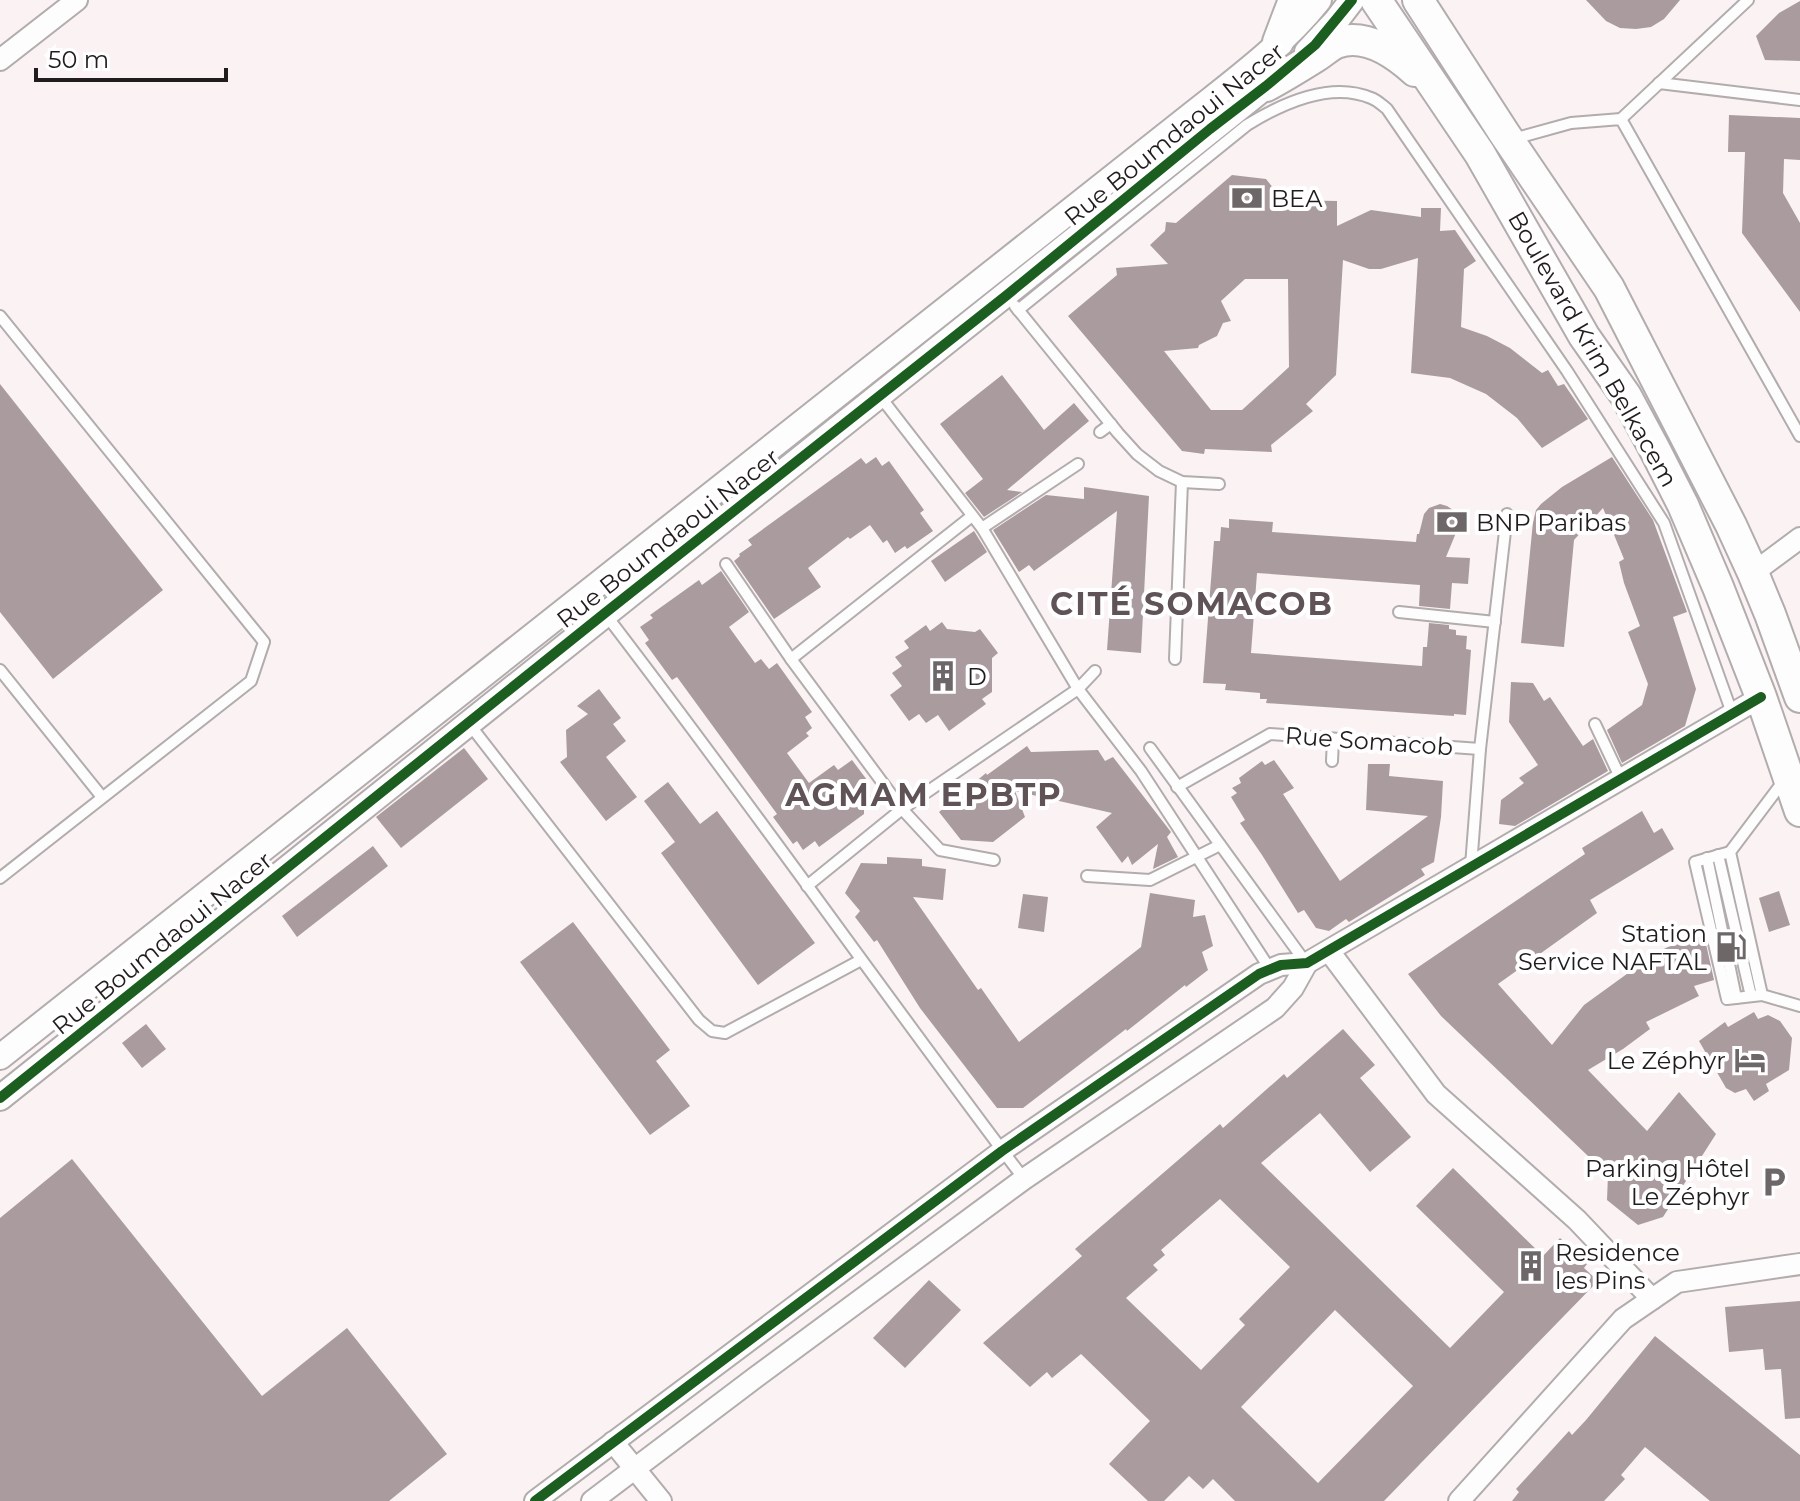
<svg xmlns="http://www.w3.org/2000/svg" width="1800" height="1501" viewBox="0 0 1800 1501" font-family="Montserrat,sans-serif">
<rect width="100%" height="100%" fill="#faf2f3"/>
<g fill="#aa9c9e" fill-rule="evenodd">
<path d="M1586 0H1680L1664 19 1651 27 1636 29 1620 28 1606 21Z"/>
<path d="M1800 1V61L1765 60 1756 36 1779 13Z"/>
<path d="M1729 115 1800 118V160L1784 159 1783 193 1800 223V312L1742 233 1745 152H1728Z"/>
<path d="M1232 175 1266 179 1283 200 1337 201V226L1371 210 1421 217V208H1441L1440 231 1455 230 1476 261 1464 269 1461 327 1487 336 1510 348 1542 373 1548 370 1558 386 1564 384 1588 419 1542 448 1517 418 1486 394 1450 378 1411 373 1418 258 1381 269H1369L1343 260 1336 375 1306 404 1313 411 1271 445 1272 452 1205 449 1204 454 1182 451 1068 316 1117 275 1116 268 1168 264 1150 245 1165 231 1166 222 1176 223ZM1245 279H1288L1289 367 1242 410H1211L1164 351 1198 348 1199 345 1217 336 1223 323 1231 321 1221 301Z"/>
<path d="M1002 375 1044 430 1074 403 1089 421 1007 490 1022 492 984 517 965 493 983 479 940 424Z"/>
<path d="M0 384 163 590 53 679 0 612Z"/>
<path d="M876 457 882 466 889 461 924 510 920 513 933 531 907 549 905 546 895 553 887 540 883 543 870 525 850 539 848 537 808 568 821 587 774 619 734 561 740 556 739 554 752 545 748 540 861 458 866 464Z"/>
<path d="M1612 457 1653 520 1687 612 1673 617 1696 689 1685 726 1622 763 1607 730 1642 705 1648 684 1628 632 1640 626 1624 583 1619 562 1624 559 1603 508 1574 540 1564 647 1521 643 1533 522 1536 510 1541 504 1562 487Z"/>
<path d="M1084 487 1149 496 1141 653 1107 650 1117 511 1034 571 1029 565 1019 572 993 530 1046 495 1084 499Z"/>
<path d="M1440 504 1447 506 1453 510 1459 520 1458 528 1446 557 1470 558 1468 584 1452 583 1450 609 1419 606 1420 585 1257 573 1251 653 1422 666 1423 647H1427L1429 623 1449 625V629L1456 630V635L1467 636 1466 649 1471 650 1466 715 1454 714V716L1266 703 1267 699H1260V693L1225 690 1226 684 1203 683 1214 541H1220L1221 527 1229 528V519L1273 522 1272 532 1416 542 1417 534H1419L1424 514 1429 508Z"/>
<path d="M974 531 987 552 945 582 931 561Z"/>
<path d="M721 571 749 612 729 627 755 663 761 659 769 669 777 663 812 712 805 717 812 728 806 733 809 736 787 753 809 783 834 765 838 770 852 760 870 784 865 788 873 799 864 806V814L819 847 815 841 803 850 797 841 793 844 773 817 777 814 677 677 672 680 645 643 649 640 640 627 653 618 650 615 699 580 702 585Z"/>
<path d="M942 622 947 629 975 632 980 629 998 653 992 658V692L982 699 986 704 949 731 938 715 926 723 919 714 909 721 890 695 902 686 892 673 902 666 895 657 909 648 904 641 926 625 930 631Z"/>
<path d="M1511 682 1533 683 1544 701 1550 697 1583 746 1593 739 1608 771 1515 826 1499 824 1501 800 1524 783 1519 778 1538 765 1509 722Z"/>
<path d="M599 689 621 718 613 724 626 741 606 757 637 797 606 821 560 762 567 757 566 730 588 714 577 706Z"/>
<path d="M1027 746 1031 752 1098 750 1105 761 1113 757 1171 832 1167 837 1178 857 1153 869 1158 844 1132 865 1128 856 1122 863 1096 827 1112 813 1015 791 1025 817 993 842 961 840 939 812 986 773 987 775Z"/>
<path d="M464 748 488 779 401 848 376 817Z"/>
<path d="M1274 760 1294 788 1283 794 1340 881 1428 816 1366 810 1368 764H1390L1389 776 1443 781 1441 817 1434 862 1421 869 1425 875 1349 922 1346 919 1329 931 1316 928 1304 910 1298 913 1262 855 1240 823 1245 820 1231 797 1237 793 1232 788 1241 783 1239 778 1262 761 1265 765Z"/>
<path d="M668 782 700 824 717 811 815 943 758 985 661 853 675 842 644 801Z"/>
<path d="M1642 811 1654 833 1662 828 1674 849 1590 900 1597 913 1498 984 1552 1045 1584 1005 1642 963 1641 960 1668 947 1704 935 1714 980 1694 986 1699 996 1646 1022 1650 1029 1623 1049 1588 1070 1647 1131 1679 1092 1716 1134 1663 1217 1638 1225 1607 1200 1608 1175 1441 1016 1408 974 1585 854 1582 848Z"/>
<path d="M373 846 388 866 297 937 282 916Z"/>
<path d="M887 857 922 859V866L946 869 943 900 913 897 978 990 981 988 1019 1042 1141 947 1150 893 1195 900 1193 917 1205 915 1213 946 1202 952 1208 970 1186 987 1185 985 1127 1031 1126 1029 1023 1108H997L920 1008 877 940 874 942 855 917 860 911 845 893 861 863 887 864Z"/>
<path d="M1779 891 1790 925 1769 932 1759 898Z"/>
<path d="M1023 894 1048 897 1044 932 1018 928Z"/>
<path d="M573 922 670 1050 656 1061 690 1106 650 1135 520 962Z"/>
<path d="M1754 1012 1758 1019 1768 1015 1780 1021 1792 1038 1789 1070 1766 1084 1769 1091 1754 1101 1746 1089 1735 1093 1726 1088 1699 1041 1725 1022 1728 1027Z"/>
<path d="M146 1024 166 1049 142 1068 122 1043Z"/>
<path d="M1343 1029 1375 1065 1360 1078 1411 1137 1370 1172 1320 1113 1261 1163 1450 1348 1504 1292 1416 1206 1453 1168 1543 1256 1560 1238 1587 1264 1584 1268 1598 1281 1384 1501H1235L1213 1479 1203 1489 1189 1476 1164 1501H1148L1109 1464 1150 1421 1081 1354 1052 1378 1047 1372 1030 1387 983 1343 1082 1256 1075 1249 1220 1124 1223 1128 1284 1074 1287 1078ZM1220 1199 1290 1267 1239 1319 1245 1325 1201 1370 1126 1298 1158 1270 1153 1265 1165 1255 1161 1250ZM1335 1310 1413 1386 1318 1483 1241 1407Z"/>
<path d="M72 1159 262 1396 347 1328 447 1454 389 1501H0V1218Z"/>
<path d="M929 1280 961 1310 905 1368 873 1338Z"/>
<path d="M1800 1301V1418L1785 1419 1781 1369 1765 1370 1763 1349 1729 1352 1725 1307Z"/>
<path d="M1655 1336 1800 1455V1501H1710L1645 1447 1621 1475 1625 1479 1604 1501H1512L1519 1492 1516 1489 1569 1431 1572 1435 1586 1420Z"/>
</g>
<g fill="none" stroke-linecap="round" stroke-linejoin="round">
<defs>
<g id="service">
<path d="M1659 83 1800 100"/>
<path d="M1621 119 1748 0"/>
<path d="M1513 139 1571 123 1621 119 1800 436"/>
<path d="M1015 306 1118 433 1137 454 1159 471 1182 482 1219 484"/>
<path d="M1018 310 1247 125C1281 104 1331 81 1371 98 1377 100 1382 105 1387 109L1567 371 1664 523 1732 713"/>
<path d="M0 316 264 642 251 681 0 878"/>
<path d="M879 395 982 528 1078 464"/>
<path d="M1100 432 1111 424"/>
<path d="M982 528 1078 689 1141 771 1270 969"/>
<path d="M726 564 791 659 902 809 940 850 994 860"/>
<path d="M589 593C738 785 877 985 1024 1179"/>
<path d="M1399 612 1495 622"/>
<path d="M791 659 972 516"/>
<path d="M1175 659 1182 482"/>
<path d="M0 670 102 797"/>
<path d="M1595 724 1621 779"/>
<path d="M470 725 699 1020 712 1031 725 1033 861 960"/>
<path d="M1150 748 1306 963"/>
<path d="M1332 761 1333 739"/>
<path d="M1785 779 1730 852 1762 995 1800 1006"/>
<path d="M1177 787 1270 734 1480 749"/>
<path d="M1730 852 1695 862 1727 999 1762 995"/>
<path d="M1718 855 1751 996"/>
<path d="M1707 858 1736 998"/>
<path d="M1471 866 1480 749 1507 514"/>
<path d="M1087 876 1150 880 1220 845"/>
<path d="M807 886 902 809 1078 689 1095 671"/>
</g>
<g id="minor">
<path d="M0 60 77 0"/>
<path d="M1753 573 1800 538"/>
<path d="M1329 951 1436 1094 1577 1220 1652 1299"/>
<path d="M613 1442 661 1501"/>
<path d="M535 1501 1002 1151 1259 974 1281 965 1307 963 1761 697"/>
<path d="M592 1501 756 1377 1024 1179 1275 1008 1293 988 1307 963"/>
<path d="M1459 1501 1623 1319 1677 1282 1800 1264"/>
</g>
<g id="tertiary">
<path d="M1307 52 1336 21 1352 0"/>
<path d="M0 1057 1195 112C1238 78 1285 43 1319 0"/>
<path d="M0 1098 1279 76"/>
</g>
<g id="primary">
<path d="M1376 0 1480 154 1584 336 1626 396 1654 448 1683 505 1718 587 1761 697 1800 811"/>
<path d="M1418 0 1504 133 1609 288 1731 525 1753 573 1770 614 1800 697"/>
<path d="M1278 42 1294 0"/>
<path d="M1266 86C1283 77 1299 67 1315 57 1322 53 1329 46 1336 43 1365 32 1395 53 1415 71"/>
</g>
</defs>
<use href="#service" stroke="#b2acad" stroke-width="14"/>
<use href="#minor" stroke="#b2acad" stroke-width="24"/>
<use href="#tertiary" stroke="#b2acad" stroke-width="28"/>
<use href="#primary" stroke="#b2acad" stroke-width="34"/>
<use href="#service" stroke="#fefdfd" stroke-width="10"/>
<use href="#minor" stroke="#fefdfd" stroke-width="20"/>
<use href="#tertiary" stroke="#fefdfd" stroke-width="24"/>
<use href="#primary" stroke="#fefdfd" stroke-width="30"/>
<defs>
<g id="cycleway">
<path d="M0 1098 605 613 1007 295 1210 129 1266 86 1315 45 1352 0"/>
<path d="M535 1501 1002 1151 1259 974 1281 965 1307 963 1761 697"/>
</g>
</defs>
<use href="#cycleway" stroke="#fff" stroke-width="15"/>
<use href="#cycleway" stroke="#1b5e20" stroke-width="10"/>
</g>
<defs>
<symbol id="bank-bare" viewBox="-9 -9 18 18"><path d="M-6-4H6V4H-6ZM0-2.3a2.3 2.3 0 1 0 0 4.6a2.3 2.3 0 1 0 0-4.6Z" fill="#6d6768" stroke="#fff" stroke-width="2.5" paint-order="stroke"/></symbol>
<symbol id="building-bare" viewBox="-9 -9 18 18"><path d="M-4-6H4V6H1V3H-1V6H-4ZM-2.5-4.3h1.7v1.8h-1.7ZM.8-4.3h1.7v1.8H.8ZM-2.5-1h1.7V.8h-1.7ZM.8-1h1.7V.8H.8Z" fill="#6d6768" stroke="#fff" stroke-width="2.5" paint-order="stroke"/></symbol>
<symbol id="fuel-bare" viewBox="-9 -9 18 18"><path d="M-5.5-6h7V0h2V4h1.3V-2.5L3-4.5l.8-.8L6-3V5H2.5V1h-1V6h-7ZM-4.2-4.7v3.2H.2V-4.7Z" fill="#6d6768" stroke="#fff" stroke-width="2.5" paint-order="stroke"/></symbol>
<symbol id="hotel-bare" viewBox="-9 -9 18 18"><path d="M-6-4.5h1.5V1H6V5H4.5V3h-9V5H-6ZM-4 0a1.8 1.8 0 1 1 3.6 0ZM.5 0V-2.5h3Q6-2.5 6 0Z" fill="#6d6768" stroke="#fff" stroke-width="2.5" paint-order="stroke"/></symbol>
<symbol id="parking-bare" viewBox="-9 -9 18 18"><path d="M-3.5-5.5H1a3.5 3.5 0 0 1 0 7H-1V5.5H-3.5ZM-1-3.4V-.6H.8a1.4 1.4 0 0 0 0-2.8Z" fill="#6d6768" stroke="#fff" stroke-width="2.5" paint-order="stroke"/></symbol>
</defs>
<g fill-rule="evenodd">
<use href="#bank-bare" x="1225" y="176" width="44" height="44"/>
<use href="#bank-bare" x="1430" y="500" width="44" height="44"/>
<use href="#building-bare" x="921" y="654" width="44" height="44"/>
<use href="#fuel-bare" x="1709" y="925" width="44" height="44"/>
<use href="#hotel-bare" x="1728" y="1038" width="44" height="44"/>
<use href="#parking-bare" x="1752" y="1160" width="44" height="44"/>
<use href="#building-bare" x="1509" y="1244" width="44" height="44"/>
</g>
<g text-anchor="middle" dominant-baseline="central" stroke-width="8" stroke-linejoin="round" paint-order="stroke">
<g font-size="24" fill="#211c1d" stroke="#fff">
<text transform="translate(1174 134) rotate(-39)">Rue Boumdaoui Nacer</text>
<text transform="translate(1593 349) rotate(60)">Boulevard Krim Belkacem</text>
<text transform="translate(668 538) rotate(-38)">Rue Boumdaoui Nacer</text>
<text transform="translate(1369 741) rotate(4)">Rue Somacob</text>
<text transform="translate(162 943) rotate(-39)">Rue Boumdaoui Nacer</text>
</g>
<g font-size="24" fill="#211c1d" stroke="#fff" text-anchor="start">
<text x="1271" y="198">BEA</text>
<text x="1476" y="522">BNP Paribas</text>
<text x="967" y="676">D</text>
<text x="1707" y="933" text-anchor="end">Station<tspan x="1707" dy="28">Service NAFTAL</tspan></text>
<text x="1726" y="1060" text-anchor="end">Le Zéphyr</text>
<text x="1750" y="1168" text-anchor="end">Parking Hôtel<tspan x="1750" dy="28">Le Zéphyr</tspan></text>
<text x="1555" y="1252">Residence<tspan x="1555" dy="28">les Pins</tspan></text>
</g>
<g font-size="32" font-weight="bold" letter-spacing="2" fill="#5f5355" stroke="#fff">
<text x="1192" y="603">CITÉ SOMACOB</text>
<text x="924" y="794">AGMAM EPBTP</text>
</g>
</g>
<path d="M36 68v12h190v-12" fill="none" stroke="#211c1d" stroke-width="4"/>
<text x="48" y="68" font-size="24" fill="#211c1d" stroke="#ffffff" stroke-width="6" paint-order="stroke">50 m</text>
</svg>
